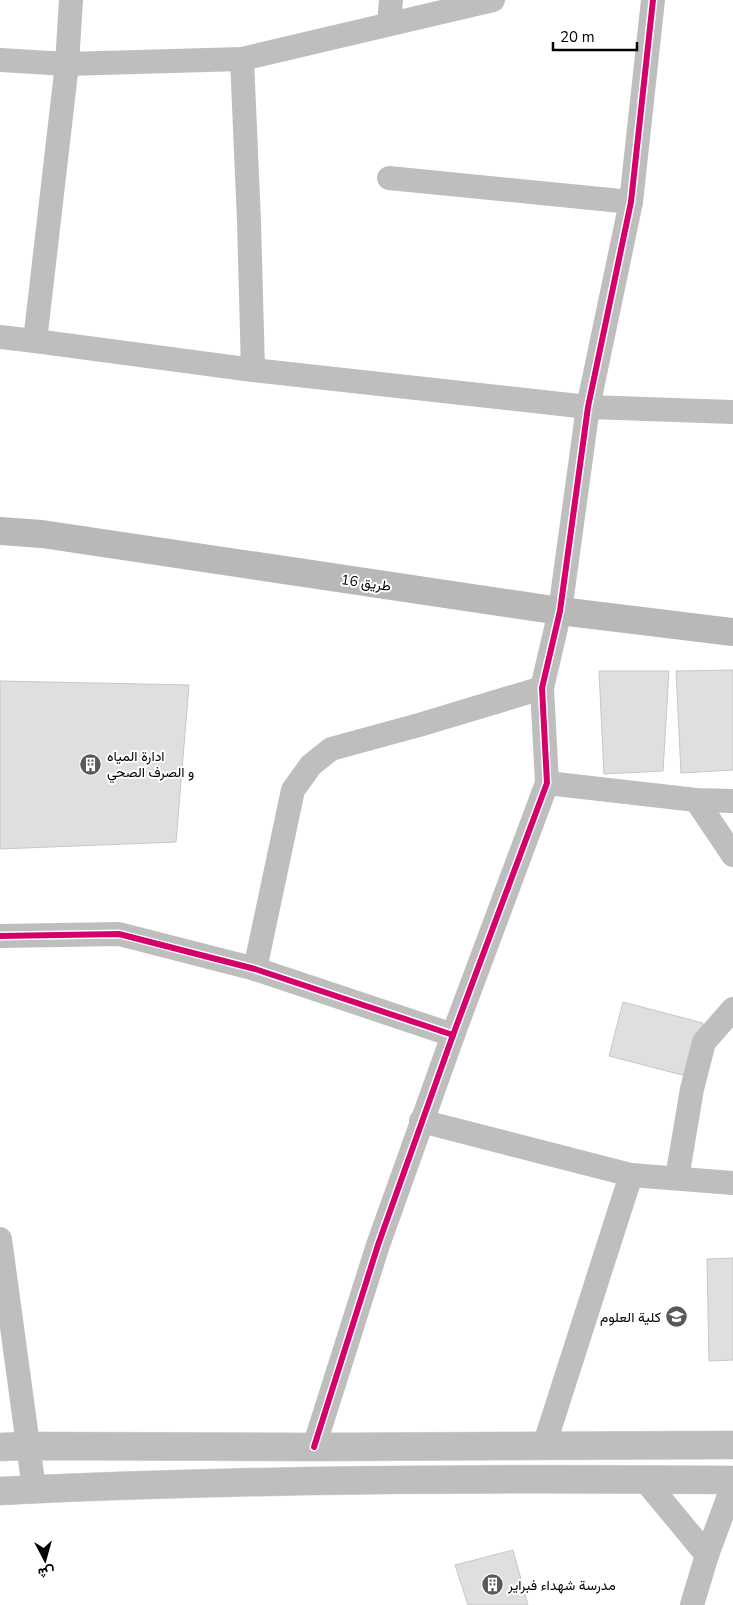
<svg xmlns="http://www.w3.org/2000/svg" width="733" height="1605" viewBox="0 0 733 1605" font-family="'Nunito Sans',Vazirmatn,sans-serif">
<rect width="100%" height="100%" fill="#fff"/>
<g fill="#dfdfdf" stroke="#c7c7c7">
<path d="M733 670V770L681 773 676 671Z"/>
<path d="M599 671H669L663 771 604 774Z"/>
<path d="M0 681 189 685 176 842 0 849Z"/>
<path d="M623 1002 703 1023 690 1077 609 1056Z"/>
<path d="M733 1258V1360L709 1361 707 1259Z"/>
<path d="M513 1550 528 1605H468L455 1565Z"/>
</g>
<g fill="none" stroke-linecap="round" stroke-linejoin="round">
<defs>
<g id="primary">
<path d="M0 1447 29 1446 314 1447 733 1445"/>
<path d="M0 1491C244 1479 489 1478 733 1480"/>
</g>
</defs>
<use href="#primary" stroke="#dbdbdb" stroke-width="29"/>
<g stroke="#bebebe" stroke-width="24">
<path d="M389 23 391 0"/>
<path d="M242 59 249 222 253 370"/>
<path d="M0 60 67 64 242 59 493 0"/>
<path d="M389 178 631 202"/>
<path d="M0 337 35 341 253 370 588 407 733 412"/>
<path d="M35 341 67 64 71 0"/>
<path d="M547 783 696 800 733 801"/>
<path d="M696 800 733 855"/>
<path d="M0 936 119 934 255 969 453 1035 378 1245 314 1447"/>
<path d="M255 969 293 790 311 765 331 749 419 725 542 688"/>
<path d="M453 1035 547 783 542 688 560 611 588 407 631 202 653 0"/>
<path d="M421 1121 631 1175 733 1183"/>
<path d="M677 1178 692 1089 704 1042 733 1009"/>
<path d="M0 1239 34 1489"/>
<path d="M544 1446 631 1175"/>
<path d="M644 1479 707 1555"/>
<path d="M692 1605 707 1555 733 1485"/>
</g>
<path stroke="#b8b8b8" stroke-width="28" d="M0 531 42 534 560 611 733 632"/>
<use href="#primary" stroke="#bebebe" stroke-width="28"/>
<defs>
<g id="cycleway">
<path d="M0 936 119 934 255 969 453 1035 378 1245 314 1447"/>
<path d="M453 1035 547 783 542 688 560 611 588 407 631 202 653 0"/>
</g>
</defs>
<use href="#cycleway" stroke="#fff" stroke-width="9"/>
<use href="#cycleway" stroke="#d6006c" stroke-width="6"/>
</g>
<defs>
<symbol id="building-disc" viewBox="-11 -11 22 22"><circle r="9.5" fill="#595959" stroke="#fff"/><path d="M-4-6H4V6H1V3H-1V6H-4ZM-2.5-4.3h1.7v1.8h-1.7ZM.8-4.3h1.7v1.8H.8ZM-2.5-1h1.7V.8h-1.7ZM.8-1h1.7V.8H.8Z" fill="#fff"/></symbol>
<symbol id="university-disc" viewBox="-11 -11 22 22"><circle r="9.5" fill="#595959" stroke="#fff"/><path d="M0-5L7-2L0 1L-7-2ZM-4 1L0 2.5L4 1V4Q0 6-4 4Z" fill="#fff"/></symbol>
</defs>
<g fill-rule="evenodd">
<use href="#building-disc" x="78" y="752" width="25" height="25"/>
<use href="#university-disc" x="664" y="1304" width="25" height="25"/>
<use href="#building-disc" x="480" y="1572" width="25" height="25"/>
</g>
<g text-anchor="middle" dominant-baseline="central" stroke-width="4" stroke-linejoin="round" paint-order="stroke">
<g font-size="14" fill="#000" stroke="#fff">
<text transform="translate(366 583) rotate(8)">طريق 16</text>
</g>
<g font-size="14" fill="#000" stroke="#fff" text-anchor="start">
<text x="107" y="756">ادارة المياه<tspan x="107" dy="16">و الصرف الصحي</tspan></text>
<text x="661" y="1317" text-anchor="end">كلية العلوم</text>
<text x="508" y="1585">مدرسة شهداء فبراير</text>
</g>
</g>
<g transform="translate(45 1560) rotate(174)" stroke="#ffffff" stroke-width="4" paint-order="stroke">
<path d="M0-4L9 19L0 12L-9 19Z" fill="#000000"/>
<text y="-8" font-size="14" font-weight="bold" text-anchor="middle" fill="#000000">ش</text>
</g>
<path d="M553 42v8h84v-8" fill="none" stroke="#000000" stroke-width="2.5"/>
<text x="560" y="42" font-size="15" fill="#000000" stroke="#ffffff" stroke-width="4" paint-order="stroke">20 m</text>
</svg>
